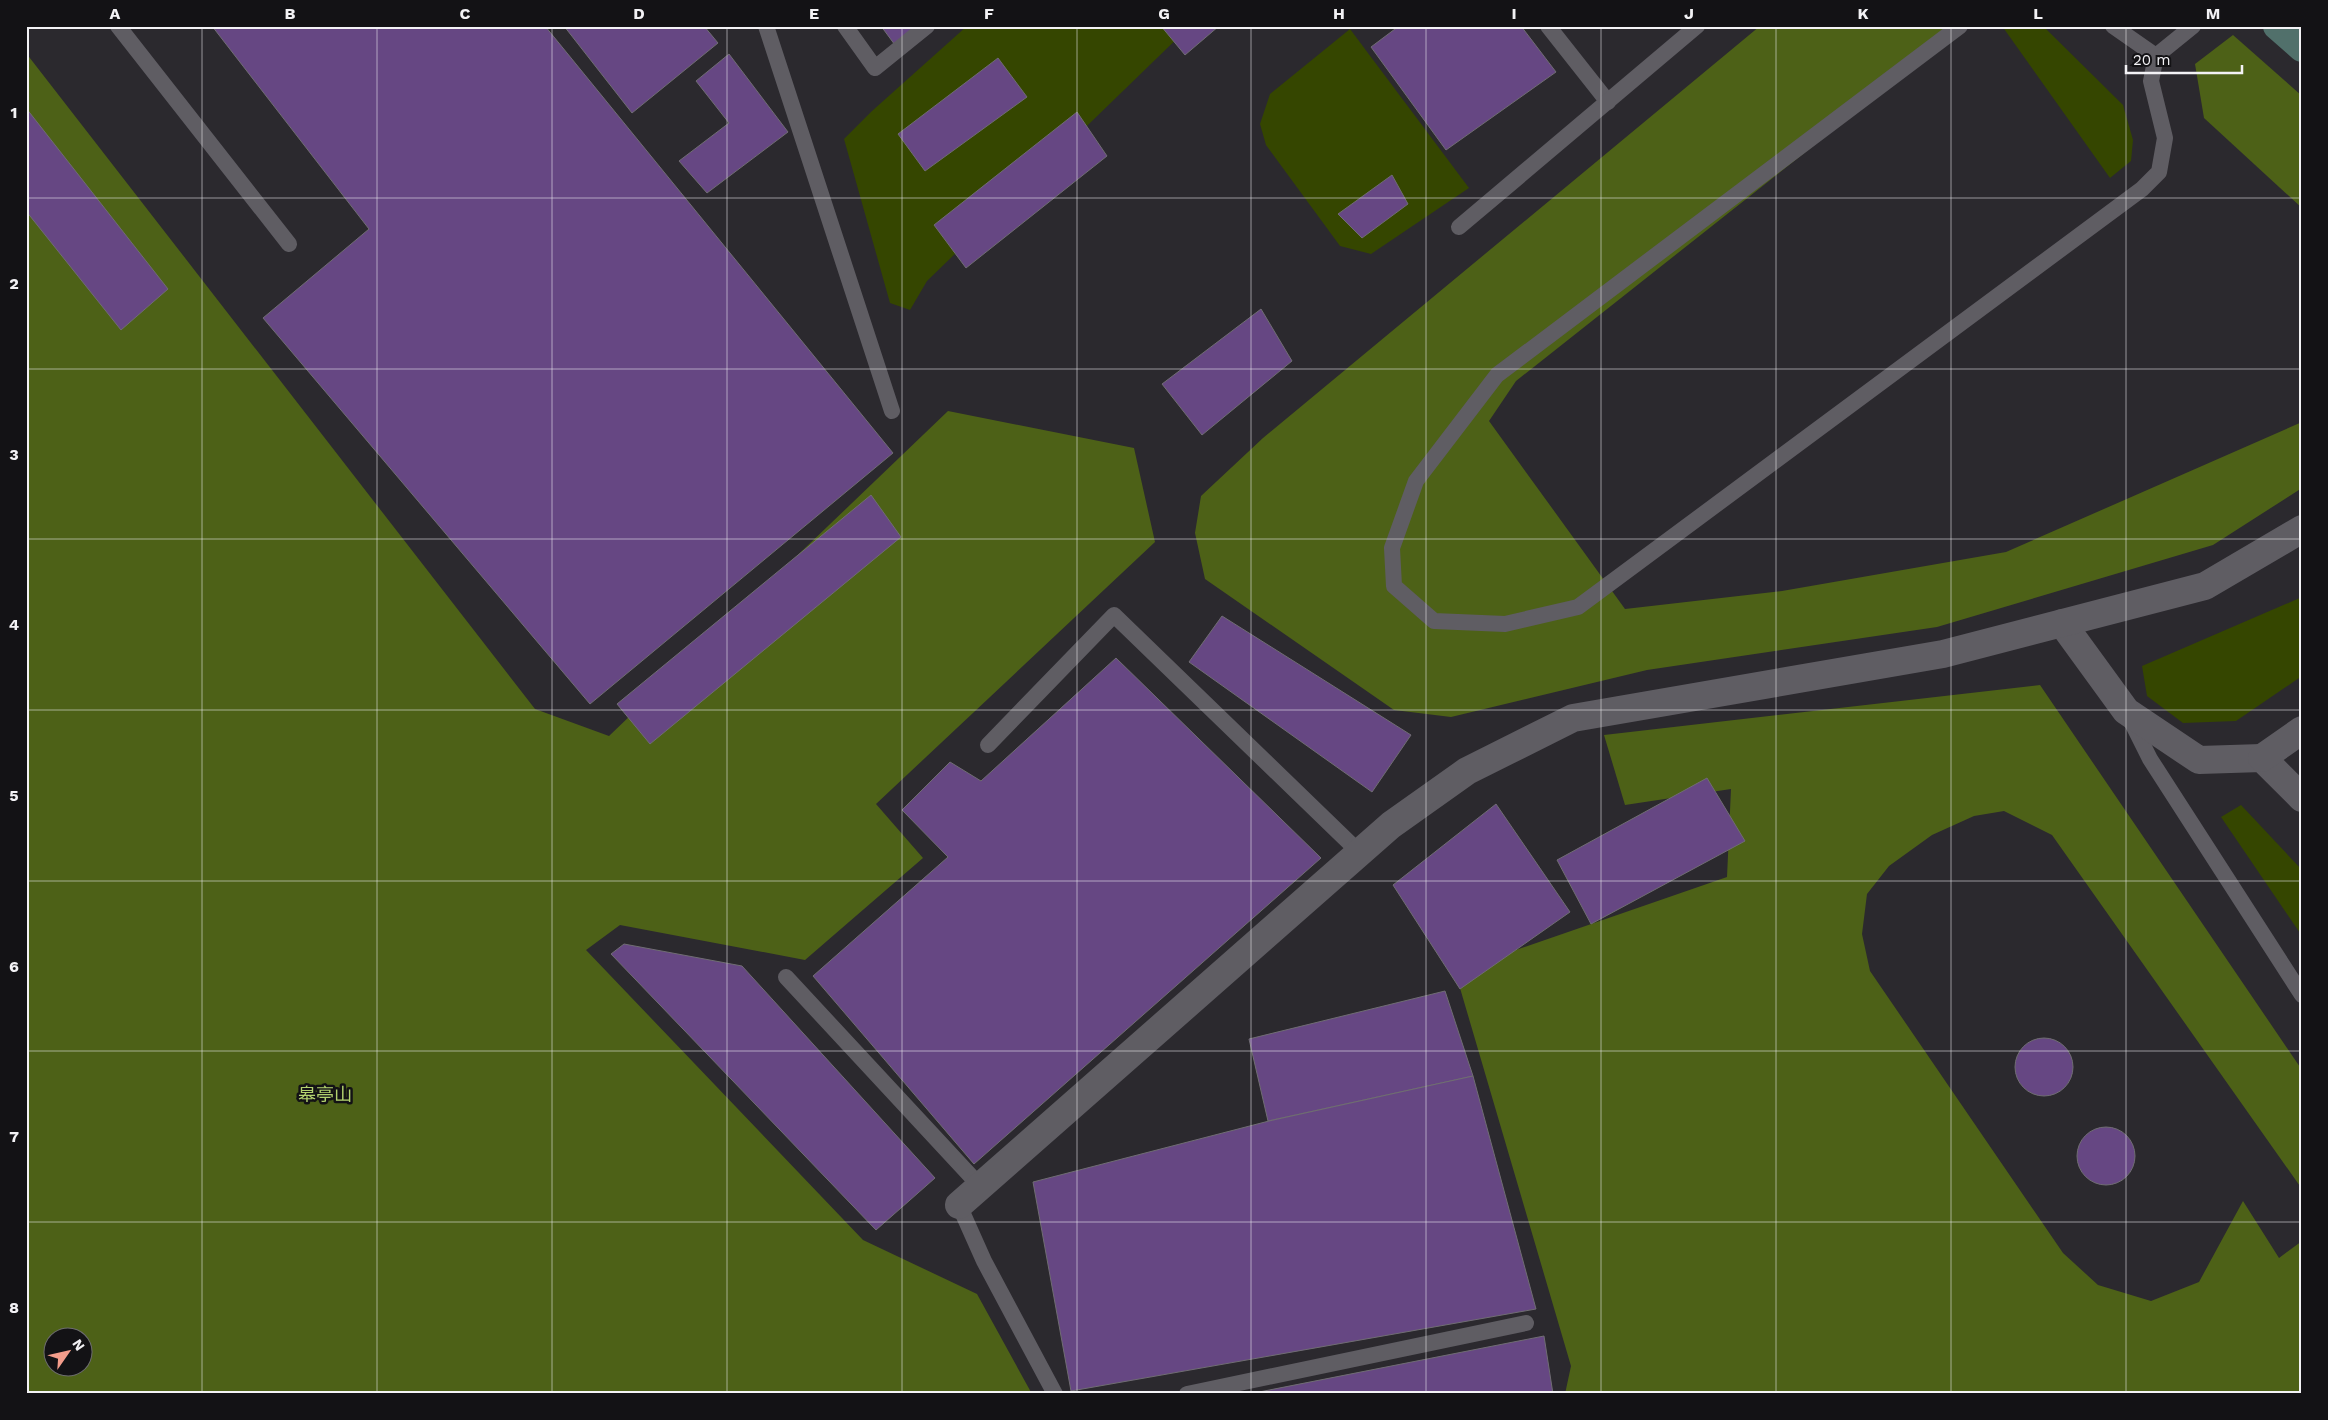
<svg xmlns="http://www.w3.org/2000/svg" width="2328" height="1420" viewBox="0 0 2328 1420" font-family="'Work Sans','Noto Sans SC',sans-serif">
<rect width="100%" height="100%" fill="#2b292e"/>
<g fill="#354600">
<path d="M967 26H1190L927 281 910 310 890 303 844 139 872 111Z"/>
<path d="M2002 26H2043L2123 105 2133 140 2131 161 2110 178Z"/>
<path d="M1350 29 1469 188 1371 254 1340 246 1266 145 1260 124 1270 94Z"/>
<path d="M2302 597V676L2236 721 2183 723 2147 696 2142 666Z"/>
<path d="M2241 805 2302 870V936L2221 817Z"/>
</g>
<g fill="#4d6117" fill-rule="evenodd">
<path d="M1760 26H1965L1516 381 1489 421 1625 609 1782 591 2006 552 2302 422V488L2213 545 1937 627 1647 670 1451 717 1394 710 1205 579 1195 533 1201 496 1263 438Z"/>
<path d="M2233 35 2302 96V208L2204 118 2195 64Z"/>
<path d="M26 53 535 709 609 736 948 411 1134 448 1155 542 876 804 923 858 805 960 620 925 586 950 863 1240 977 1294 1032 1394H26ZM52 1338H82V1368H52Z"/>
<path d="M2040 685 2302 1070V1189L2052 835 2004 811 1974 816 1932 835 1889 866 1867 894 1862 934 1870 971 2063 1253 2098 1285 2151 1301 2199 1282 2243 1201 2279 1258 2302 1241V1394H1565L1571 1366 1455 971 1727 877 1731 789 1625 805 1604 735Z"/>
</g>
<g fill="#664783" stroke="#706d73">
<path d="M212 26H545L893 453 590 704 263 318 369 229Z"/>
<path d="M564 26H704L718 43 632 113Z"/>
<path d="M881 26H917L895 45Z"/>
<path d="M1161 26H1219L1185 55Z"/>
<path d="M1399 26H1521L1556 72 1446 150 1371 47Z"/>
<path d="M729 54 788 132 707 193 679 161 729 123 696 81Z"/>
<path d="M998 58 1027 97 925 171 898 134Z"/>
<path d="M26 108 168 289 121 330 26 211Z"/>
<path d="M1077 112 1107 156 966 268 934 225Z"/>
<path d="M1392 175 1408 204 1362 238 1338 214Z"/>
<path d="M1261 309 1292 361 1202 435 1162 384Z"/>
<path d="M871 495 901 537 650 744 617 704Z"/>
<path d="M1222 616 1411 735 1372 792 1189 662Z"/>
<path d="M1116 658 1321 858 974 1164 813 976 948 857 902 810 950 762 981 781Z"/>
<path d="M1707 778 1745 841 1591 924 1557 860Z"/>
<path d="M1496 804 1570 912 1460 989 1393 885Z"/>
<path d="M624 944 742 966 935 1178 876 1230 611 954Z"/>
<path d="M1445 991 1473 1076 1268 1121 1249 1039Z"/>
<circle cx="2044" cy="1067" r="29"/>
<path d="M1473 1076 1536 1309 1071 1391 1033 1182 1269 1121Z"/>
<circle cx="2106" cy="1156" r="29"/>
<path d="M1544 1336 1553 1394H1249Z"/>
</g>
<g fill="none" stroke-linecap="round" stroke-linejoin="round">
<g stroke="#5f5d63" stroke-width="16">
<path d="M118 26 289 244"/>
<path d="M766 26 892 411"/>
<path d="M845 26 875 68 927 26"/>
<path d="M1548 26 1608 102"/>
<path d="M1960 26 1497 375 1416 481 1392 548 1394 586 1434 621 1505 624 1578 607 2142 189 2159 172 2165 138 2151 81 2156 56 2193 26"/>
<path d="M2113 26 2156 56"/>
<path d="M1459 227 1697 26"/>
<path d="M2128 715 2150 759 2302 995"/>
<path d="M988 745 1114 615 1360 853"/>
<path d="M786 977 980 1186"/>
<path d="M959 1205 984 1261 1055 1394"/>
<path d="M1187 1394 1526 1323"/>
</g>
<g stroke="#5f5d63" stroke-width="28">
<path d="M2062 623 2126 711 2199 760 2262 758 2302 798"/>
<path d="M2262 758 2302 730"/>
<path d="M959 1205 1391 825 1467 771 1573 718 1943 654 2205 586 2302 529"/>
</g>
<path stroke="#51706b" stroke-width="28" d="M2277 26 2302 48"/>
</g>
<path fill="none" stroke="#f3f2f5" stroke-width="1" stroke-opacity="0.55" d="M202 26V1394M377 26V1394M552 26V1394M727 26V1394M902 26V1394M1077 26V1394M1251 26V1394M1426 26V1394M1601 26V1394M1776 26V1394M1951 26V1394M2126 26V1394M26 198H2302M26 369H2302M26 539H2302M26 710H2302M26 881H2302M26 1051H2302M26 1222H2302"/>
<g text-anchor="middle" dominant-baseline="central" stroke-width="5" stroke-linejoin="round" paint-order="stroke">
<g font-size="18" fill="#b3d26f" stroke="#131215">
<text x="325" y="1094">皋亭山</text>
</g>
</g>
<rect width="2328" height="1420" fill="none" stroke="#131215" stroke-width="55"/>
<g transform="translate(68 1352) rotate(56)"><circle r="24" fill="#131215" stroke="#6d6c6f"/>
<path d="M0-4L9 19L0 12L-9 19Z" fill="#f49d8b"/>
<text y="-8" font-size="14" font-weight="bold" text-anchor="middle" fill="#f3f2f5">N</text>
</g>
<path d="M2126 65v8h116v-8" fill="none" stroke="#f3f2f5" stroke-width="2.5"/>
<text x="2133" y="65" font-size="15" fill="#f3f2f5" stroke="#131215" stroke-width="4" paint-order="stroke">20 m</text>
<rect x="28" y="28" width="2272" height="1364" fill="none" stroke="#f3f2f5" stroke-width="2"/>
<g font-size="16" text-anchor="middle" font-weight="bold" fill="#f3f2f5">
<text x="115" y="19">A</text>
<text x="290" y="19">B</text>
<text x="465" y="19">C</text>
<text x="639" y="19">D</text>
<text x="814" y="19">E</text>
<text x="989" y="19">F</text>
<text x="1164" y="19">G</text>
<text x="1339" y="19">H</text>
<text x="1514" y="19">I</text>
<text x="1689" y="19">J</text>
<text x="1863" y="19">K</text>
<text x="2038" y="19">L</text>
<text x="2213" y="19">M</text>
<text x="14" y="118">1</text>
<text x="14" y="289">2</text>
<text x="14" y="460">3</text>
<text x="14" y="630">4</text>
<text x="14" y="801">5</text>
<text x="14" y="972">6</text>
<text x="14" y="1142">7</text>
<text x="14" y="1313">8</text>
</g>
</svg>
